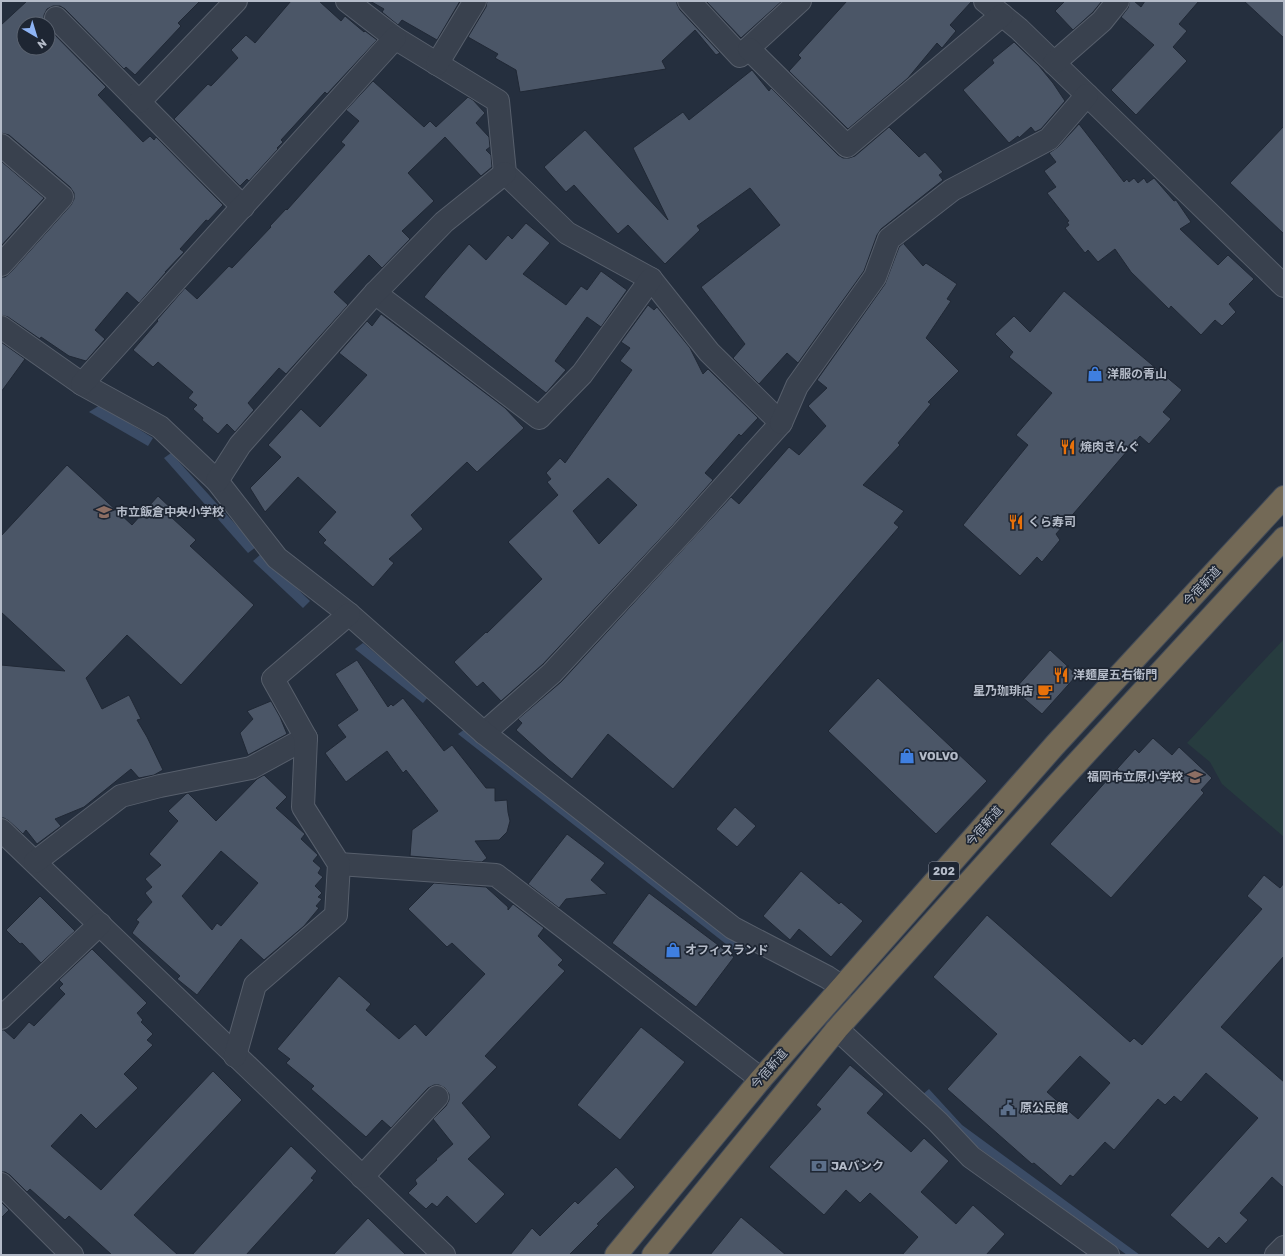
<svg xmlns="http://www.w3.org/2000/svg" width="1285" height="1256" viewBox="0 0 1285 1256" font-family="Rubik,'Noto Sans JP',sans-serif">
<rect width="100%" height="100%" fill="#252f3e"/>
<path fill="#273c3f" d="M1284 639V837L1222 784 1210 762 1187 743Z"/>
<g fill="#3b4c66">
<path d="M100 405 153 438 148 446 89 412Z"/>
<path d="M171 453 256 547 248 553 164 458Z"/>
<path d="M261 554 310 601 303 608 253 561Z"/>
<path d="M363 643 428 697 423 703 355 649Z"/>
<path d="M465 729 747 948 740 955 458 734Z"/>
<path d="M929 1089 962 1125 1140 1255H1127L958 1133 922 1095Z"/>
</g>
<g fill="#4b5667" stroke="#202835" fill-rule="evenodd">
<path d="M27 1H200L178 23 181 26 135 75 126 67 124 69 65 9 60 6H53L47 9 44 15V21L45 24H24V48H48V28L106 87 98 95 143 142 150 136 154 140 156 137 223 205 208 221 206 220 180 249 184 252 165 272H166L139 303 127 292 95 330 105 339 86 361 69 356 41 337 40 339 8 317 1 315V277H5L10 273 71 205 74 199V193L70 187 9 135 1 133V25Z"/>
<path d="M291 1H319L341 21 345 16 364 32 365 31 377 40 327 94 325 92 281 140 283 142 277 148 278 149 249 181 247 179 240 186 174 119 208 84 211 86 238 58 231 50 246 35 255 43Z"/>
<path d="M370 1H460L437 40 402 20 398 25 382 12 384 9Z"/>
<path d="M487 1H677V4L680 10 720 53 716 55 695 30 662 61 666 69 520 92 516 70 495 58 498 54 468 37 486 7Z"/>
<path d="M706 1H782L741 38Z"/>
<path d="M847 1H972L950 25 956 31 942 48 937 43 908 78 848 129 789 71 801 58 798 55Z"/>
<path d="M1065 1H1102L1093 12 1073 30 1055 11Z"/>
<path d="M1130 1H1134L1141 7 1145 1H1199L1179 24 1187 31 1173 47 1187 61 1136 115 1111 90 1154 45 1121 17 1128 8Z"/>
<path d="M1244 1H1284V38Z"/>
<path d="M1014 42 1039 66 1053 83 1065 101 1041 129 1035 132 1031 127 1019 138 1018 136 1009 143 963 90 994 63 992 60Z"/>
<path d="M752 70 769 91 771 88 838 155 843 158H849L855 156 889 127 919 157 925 152 943 172 939 175 943 180 881 229 877 235 864 271 798 363 787 353 759 384 733 358 745 344 701 287 780 225 750 188 697 226 700 230 665 264 628 225 618 234 574 185 566 192 544 167 585 130 668 220 633 148 683 112 689 120Z"/>
<path d="M373 81 424 127 430 121 436 127 468 97 473 100 485 113 476 123 489 137 490 147 486 150 491 155 492 167 481 176 445 137 408 173 434 201 402 231 410 239 382 268 369 255 334 292 348 305 286 374 279 368 248 403 254 410 235 432 227 424 218 434 202 420 203 418 193 409 197 405 188 398 193 392 158 362 153 367 133 350 158 321 157 320 185 288 197 299 229 266 232 268 271 227 270 226 286 209 287 210 345 145 341 142 359 121 346 110Z"/>
<path d="M1079 124 1124 182 1127 179 1129 182 1134 178 1138 183 1144 178 1147 183 1154 178 1174 201 1176 200 1191 222 1180 229 1218 265 1228 255 1254 279 1229 304 1236 312 1222 326 1215 320 1201 335 1171 306 1169 309 1131 272 1115 249 1098 262 1088 250 1085 253 1065 228 1069 225 1067 222 1069 221 1047 193 1056 187 1044 171 1056 162 1049 153 1058 147Z"/>
<path d="M1284 126V234L1230 183Z"/>
<path d="M1 161 44 198 1 246Z"/>
<path d="M526 223 550 243 523 274 566 305 581 286 587 290 601 271 627 290 601 327 587 317 555 361 566 370 546 393 424 297 442 275 469 244 486 260 508 235 512 239Z"/>
<path d="M907 240 904 244 923 266 926 263 957 284 947 299 951 301 926 338 959 371 928 402 931 404 898 443 900 445 863 485 904 511 894 523 899 527 673 789 608 734 572 779 549 760 516 730 522 723 518 719 561 682 731 497 739 504 789 447 799 455 826 426 808 406 827 388 817 380 885 284 899 247Z"/>
<path d="M1064 291 1182 390 1163 412 1171 419 1149 444 1140 436 1056 534 1060 540 1042 562 1037 557 1020 576 963 525 1028 445 1016 435 1052 393 1009 357 1013 352 995 334 1014 316 1030 332Z"/>
<path d="M648 305 654 310 657 307 690 348 703 374 708 369 758 418 741 436 739 434 705 473 713 480 673 525 543 664 501 701 483 682 477 687 454 662 486 632 487 633 542 579 508 542 558 495 547 482 551 479 546 473 560 458 565 463 632 370 620 361 630 348 621 342ZM608 478 637 505 599 544 573 511Z"/>
<path d="M381 314 505 408 524 428 477 472 467 462 411 515 423 529 389 559 394 563 373 587 323 543 326 540 318 532 336 512 298 477 265 512 250 488 281 457 268 445 301 409 320 427 367 375 339 353 367 321 372 326Z"/>
<path d="M1 342 25 359 1 392Z"/>
<path d="M67 465 132 525 158 496 175 512 171 517 196 540 190 546 254 605 181 685 127 635 86 678 102 709 129 695 141 719 137 720 147 737 163 770 154 775 139 778 131 769 84 807 55 819 61 826 37 844 26 830 23 834 9 821 4 818H1V665L65 671 1 612V536Z"/>
<path d="M1050 650 1077 675 1042 714 1014 690Z"/>
<path d="M357 660 388 707 391 704 393 706 403 698 444 751 452 745 486 788H495V801L507 800 508 812 510 821 507 832 499 840 475 841 487 858 482 862 410 856 412 830 438 811 406 770 403 773 387 751 346 782 325 753 346 737 337 725 358 710 335 674Z"/>
<path d="M878 678 987 781 936 834 828 731Z"/>
<path d="M271 701 280 717 287 734 248 755 240 733 253 719 247 711Z"/>
<path d="M1153 738 1172 755 1179 747 1212 778 1201 790 1204 793 1111 898 1050 844 1135 749 1139 753Z"/>
<path d="M264 775 287 797 276 808 305 834 301 839 318 855 313 861 321 868 318 873 323 877 315 886 322 893 318 897 322 899 316 906 319 908 304 926 264 960 241 939 197 995 177 979 180 976 132 933 139 922 136 920 152 902 145 893 152 887 145 879 161 865 149 854 178 821 168 811 186 794 188 793 216 821 257 779ZM221 851 258 883 221 926 217 923 212 930 182 896Z"/>
<path d="M735 807 756 826 737 847 716 829Z"/>
<path d="M567 834 605 863 591 880 607 894 566 899 559 908 528 884Z"/>
<path d="M801 871 839 904 841 902 863 921 831 957 799 929 790 940 763 916Z"/>
<path d="M1264 875 1280 888 1284 883V956L1221 1027 1284 1082V1188L1272 1177 1240 1213 1248 1220 1226 1244 1219 1237 1208 1249 1170 1215 1258 1118 1206 1073 1181 1102 1174 1096 1165 1105 1158 1099 1114 1150 1105 1142 1073 1177 1070 1175 1061 1186 1034 1163 1032 1164 947 1089 997 1034 933 977 987 915 1130 1042 1134 1038 1142 1045 1262 909 1247 896ZM1080 1056 1110 1083 1078 1119 1047 1092Z"/>
<path d="M434 883 486 887 508 907V910L513 904 544 928 538 936 563 960 558 965 565 971 485 1056 497 1067 462 1103 491 1137 468 1159 505 1194 476 1224 447 1196 437 1207 432 1203 426 1209 408 1193 417 1184 415 1180 437 1160 436 1159 453 1144 433 1119 446 1106 449 1100V1094L445 1088 439 1085H434L428 1088 391 1128 382 1120 366 1137 311 1089 314 1086 286 1063 290 1059 277 1049 339 976 371 1004 366 1010 399 1039 415 1024 426 1036 485 974 452 943 447 947 408 909Z"/>
<path d="M649 893 734 957 696 1007 612 943Z"/>
<path d="M40 896 75 931 41 963 22 943 20 944 6 930Z"/>
<path d="M92 949 147 1003 137 1013 143 1020 141 1022 153 1034 147 1040 153 1045 124 1074 138 1088 96 1129 81 1114 51 1146 101 1190 213 1071 242 1100 134 1215 178 1255H112L69 1216 65 1220 30 1189 27 1192 10 1175 5 1172H1V1030H4L14 1039 29 1022 34 1026 65 994 59 988 63 984 59 980Z"/>
<path d="M641 1027 685 1062 620 1140 577 1105Z"/>
<path d="M850 1065 884 1094 867 1113 911 1152 924 1138 949 1161 921 1192 956 1224 973 1205 1005 1234 986 1255H902L918 1237 870 1193 860 1203 846 1190 824 1215 769 1167 821 1109 816 1105Z"/>
<path d="M291 1146 317 1171 311 1178 314 1180 246 1255H192Z"/>
<path d="M616 1167 635 1187 597 1224 599 1225 569 1255H510L532 1228 540 1236 575 1201 578 1204Z"/>
<path d="M1 1202 9 1210 1 1218Z"/>
<path d="M741 1217 786 1255H710Z"/>
<path d="M368 1218 406 1255H333Z"/>
</g>
<g fill="none" stroke-linecap="round" stroke-linejoin="round">
<defs>
<g id="minor">
<path d="M347 1 395 38 498 101 505 173 567 233 651 279 709 352 781 423 682 533 552 673 484 733"/>
<path d="M689 1 740 56 800 1"/>
<path d="M985 1 1019 29 1284 286"/>
<path d="M56 18 243 207"/>
<path d="M749 49 847 146 1002 15"/>
<path d="M1054 63 1102 21 1118 1"/>
<path d="M437 64 475 1"/>
<path d="M139 102 236 1"/>
<path d="M1 145 62 197 1 265"/>
<path d="M375 293 539 418 582 374 651 279"/>
<path d="M1 327 82 384 160 427 217 481 277 558 349 614 484 733 733 928 827 977 833 981 841 988"/>
<path d="M82 384 395 38"/>
<path d="M781 423 797 386 875 277 889 239 952 190 1049 139 1087 95"/>
<path d="M217 481 240 445 375 293 444 222 505 173"/>
<path d="M1 830 444 1255"/>
<path d="M35 862 121 796 160 786 251 768 306 738"/>
<path d="M339 864 496 875 761 1079"/>
<path d="M1 1018 100 924"/>
<path d="M837 1029 938 1122 971 1157 1108 1255"/>
<path d="M235 1056 255 985 336 915 339 864 303 807 306 738 273 679 349 614"/>
<path d="M362 1177 437 1097"/>
<path d="M1 1184 72 1255"/>
<path d="M1276 1255 1284 1247"/>
</g>
<g id="highway">
<path d="M616 1255 761 1079 1055 745 1284 497"/>
<path d="M653 1255 837 1029 1052 790 1284 538"/>
</g>
</defs>
<use href="#minor" stroke="#575f6c" stroke-width="24"/>
<use href="#highway" stroke="#444c59" stroke-width="24"/>
<use href="#minor" stroke="#39414e" stroke-width="22"/>
<use href="#highway" stroke="#736956" stroke-width="22"/>
</g>
<defs>
<symbol id="shop-bare" viewBox="-9 -9 18 18"><path d="M-5-2.5h2.3a2.7 3.5 0 0 1 5.4 0H5L5.5 6h-11ZM-1.5-2.5h3a1.5 2.3 0 0 0-3 0Z" fill="#3f7fe0" stroke="#1e2633" stroke-width="2.5" paint-order="stroke"/></symbol>
<symbol id="restaurant-bare" viewBox="-9 -9 18 18"><path d="M-5-6h1v4h1v-4h1v4h1v-4h1v5L-1.5 .5V6h-2V.5L-5-1ZM5-6V6H3V1.5H1.5Q1.5-4 5-6Z" fill="#e8710a" stroke="#1e2633" stroke-width="2.5" paint-order="stroke"/></symbol>
<symbol id="school-bare" viewBox="-9 -9 18 18"><path d="M0-5L7-2L0 1L-7-2ZM-4 1L0 2.5L4 1V4Q0 6-4 4Z" fill="#8d6e63" stroke="#1e2633" stroke-width="2.5" paint-order="stroke"/></symbol>
<symbol id="cafe-bare" viewBox="-9 -9 18 18"><path d="M-5.5-4.5H6V0H3Q3 3.5 0 3.5H-2.5Q-5.5 3.5-5.5 0ZM3-3.2v2h1.7v-2ZM-6 4.5H4V6H-6Z" fill="#e8710a" stroke="#1e2633" stroke-width="2.5" paint-order="stroke"/></symbol>
<symbol id="civic-bare" viewBox="-9 -9 18 18"><path d="M-.6-6.5H3V-4.5H.6V-3L4-1V1h2V6H-6V1h2V-1L-.6-3ZM-1.2 2.5V6h2.4V2.5Z" fill="#5c6f8a" stroke="#1e2633" stroke-width="2.5" paint-order="stroke"/></symbol>
<symbol id="bank-bare" viewBox="-9 -9 18 18"><path d="M-6-4H6V4H-6ZM0-2.3a2.3 2.3 0 1 0 0 4.6a2.3 2.3 0 1 0 0-4.6Z" fill="#5c6f8a" stroke="#1e2633" stroke-width="2.5" paint-order="stroke"/></symbol>
</defs>
<g fill-rule="evenodd">
<use href="#shop-bare" x="1084" y="363" width="22" height="22"/>
<use href="#restaurant-bare" x="1057" y="436" width="22" height="22"/>
<use href="#school-bare" x="93" y="501" width="22" height="22"/>
<use href="#restaurant-bare" x="1005" y="511" width="22" height="22"/>
<use href="#restaurant-bare" x="1050" y="664" width="22" height="22"/>
<use href="#cafe-bare" x="1034" y="680" width="22" height="22"/>
<use href="#shop-bare" x="896" y="745" width="22" height="22"/>
<use href="#school-bare" x="1184" y="766" width="22" height="22"/>
<use href="#shop-bare" x="662" y="939" width="22" height="22"/>
<use href="#civic-bare" x="997" y="1097" width="22" height="22"/>
<use href="#bank-bare" x="808" y="1155" width="22" height="22"/>
</g>
<g text-anchor="middle" dominant-baseline="central" stroke-width="3.5" stroke-linejoin="round" paint-order="stroke">
<rect fill="#1e2633" stroke="#888f9c" stroke-width="1" x="929" y="862" width="30" height="18" rx="3"/>
<g font-size="11" font-weight="bold" fill="#b5bcc9">
<text x="944" y="871">202</text>
</g>
<g font-size="12" font-weight="bold" fill="#b5bcc9" stroke="#1e2633" text-anchor="start">
<text x="1107" y="374">洋服の青山</text>
<text x="1080" y="447">焼肉きんぐ</text>
<text x="116" y="512">市立飯倉中央小学校</text>
<text x="1028" y="522">くら寿司</text>
<text x="1073" y="675">洋麺屋五右衛門</text>
<text x="1033" y="691" text-anchor="end">星乃珈琲店</text>
<text x="919" y="756">VOLVO</text>
<text x="1183" y="777" text-anchor="end">福岡市立原小学校</text>
<text x="685" y="950">オフィスランド</text>
<text x="1020" y="1108">原公民館</text>
<text x="831" y="1166">JAバンク</text>
</g>
<g font-size="12" fill="#b5bcc9" stroke="#1e2633">
<text transform="translate(1202 586) rotate(-47)">今宿新道</text>
<text transform="translate(984 826) rotate(-49)">今宿新道</text>
<text transform="translate(769 1069) rotate(-49)">今宿新道</text>
</g>
</g>
<rect width="1285" height="1256" fill="none" stroke="#b5bcc9" stroke-width="4"/>
<g transform="translate(36 36) rotate(142)"><circle r="19" fill="#1e2633" stroke="#5a626f"/>
<path d="M0-3L7 15L0 10L-7 15Z" fill="#8eb4f5"/>
<text y="-6" font-size="11" font-weight="bold" text-anchor="middle" fill="#b5bcc9">N</text>
</g>
</svg>
